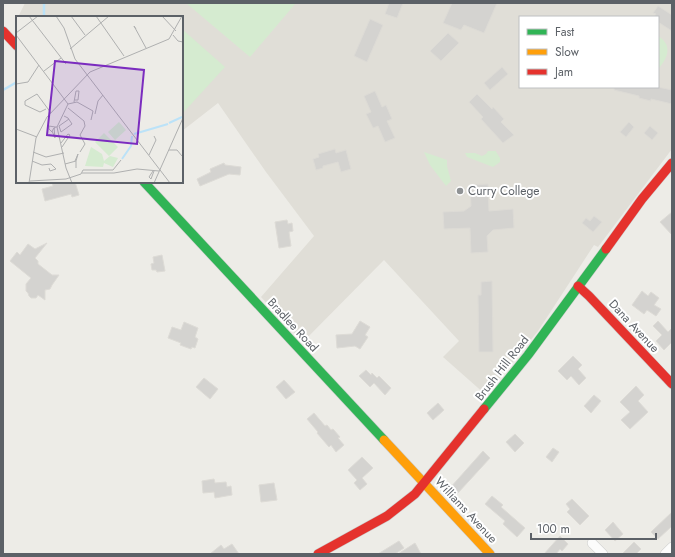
<svg xmlns="http://www.w3.org/2000/svg" width="675" height="557" viewBox="0 0 675 557" font-family="Jost,sans-serif">
<rect width="100%" height="100%" fill="#edece7"/>
<path fill="#e0ded7" fill-rule="evenodd" d="M25 3H672V149L598 247 594 245 538 331 486 395 443 357 459 341 384 260 303 342 261 297 314 236 266 172 218 103 182 131V17H18ZM520 17H658V87H520Z"/>
<g fill="#d5ebd0">
<path d="M186 3H296L250 57Z"/>
<path d="M182 29 225 67 182 114Z"/>
<path d="M658 36C673 45 668 58 658 69Z"/>
<path d="M495 150 500 158V162L493 167 467 157 465 153H475L482 156 486 154 488 151H495Z"/>
<path d="M424 152 447 160V166L451 181 446 186 430 165Z"/>
</g>
<g fill="none" stroke-linecap="round" stroke-linejoin="round">
<g stroke="#bbe2f8" stroke-width="2.5">
<path d="M44 17V3"/>
<path d="M3 90 17 82"/>
</g>
</g>
<g fill="#d4d3d0" stroke="#dddbd6">
<path d="M389 3H403L397 18 385 14Z"/>
<path d="M452 3H497L484 33 464 25 461 30 443 23Z"/>
<path d="M658 6 672 15V31L658 22V17H654L656 14 653 13Z"/>
<path d="M370 19 383 25 367 62 354 56Z"/>
<path d="M448 33 459 43 441 61 430 51Z"/>
<path d="M502 67 508 74 490 90 484 83Z"/>
<path d="M614 87H658L672 90V104L651 99V101L639 98V96L614 90Z"/>
<path d="M375 91 382 107 386 105 392 119 387 121 395 138 385 142 378 126 373 128 366 114 371 112 364 96Z"/>
<path d="M477 94 492 109 493 107 504 119 501 122 514 135 503 143 481 119 483 117 469 102Z"/>
<path d="M629 122 634 127 626 137 620 132Z"/>
<path d="M650 126 658 133 652 140 644 133Z"/>
<path d="M335 149 336 153 346 150 351 169 341 172 338 162 323 166V168L316 170 313 159 319 157 318 154Z"/>
<path d="M224 163 225 165 241 167 240 175 229 174 200 186 197 179 211 172 210 169Z"/>
<path d="M52 182H75L79 195 72 197 71 194 45 201 42 189 53 186Z"/>
<path d="M488 184 489 211 513 209 514 228 493 230 487 236 488 252 471 253 470 228 444 229 443 212 464 211 471 206 470 185Z"/>
<path d="M672 212V235L660 222Z"/>
<path d="M594 216 602 222 593 232 582 223 586 218 590 221Z"/>
<path d="M287 220 288 224 292 223 293 231 289 232 291 246 279 248 275 222Z"/>
<path d="M47 243 35 258 38 261V264L52 275H59L52 285 50 289 45 290V300L38 295 36 298H31L29 296 28 293 26 291V284L31 278 10 261 17 252 20 255 28 244 35 249Z"/>
<path d="M162 255 165 271 157 272 156 270H152L151 264 154 263 153 257Z"/>
<path d="M492 281 493 352H479L478 295H481V282Z"/>
<path d="M642 291 648 296 651 292 659 298 654 305 661 309 656 316 647 310 644 314 632 305Z"/>
<path d="M360 321 370 327 365 335 368 337 360 349 355 346 337 348 336 335 352 334Z"/>
<path d="M658 321 668 332 672 328V342L664 350 656 341 662 335 653 326Z"/>
<path d="M184 322 198 328 195 337 198 339 195 348 192 347 191 349 180 345 181 343 168 338 172 327 181 330Z"/>
<path d="M573 356 582 365 578 369 586 378 579 385 571 376 567 380 558 371Z"/>
<path d="M366 370 371 375 372 373 377 378 379 376 391 388 385 395 374 383 370 387 359 376Z"/>
<path d="M204 378 218 389 210 399 196 387Z"/>
<path d="M284 380 295 392 286 399 276 387Z"/>
<path d="M636 386 644 395 638 401 648 412 630 429 621 420 630 412 620 402Z"/>
<path d="M594 395 601 401 591 413 584 406Z"/>
<path d="M438 403 444 410 433 420 427 413Z"/>
<path d="M314 413 325 426 327 425 331 430 333 429 340 437 338 438 344 445 336 452 331 445 329 447 317 433 318 432 307 419Z"/>
<path d="M515 434 524 443 515 452 506 442Z"/>
<path d="M553 448 559 452 552 462 546 457Z"/>
<path d="M483 451 490 458 457 494 450 488Z"/>
<path d="M362 457 373 468 362 478 367 484 360 490 354 483 357 480 348 470Z"/>
<path d="M214 479 215 483 226 482 227 487 231 486 232 495 215 498 214 492 203 493 202 481Z"/>
<path d="M274 483 277 500 261 502 259 485Z"/>
<path d="M492 496 503 505 501 507 525 528 517 537 503 524 505 521 485 504Z"/>
<path d="M572 499 589 516 580 525 567 512 570 509 566 504Z"/>
<path d="M672 512V526L658 539 651 532Z"/>
<path d="M613 522 623 534 615 541 605 530Z"/>
<path d="M560 536 568 544 562 551 560 549 556 554H544Z"/>
<path d="M399 541 404 548 395 554H378Z"/>
<path d="M634 542 641 549 636 554H622Z"/>
<path d="M415 543 421 554H398Z"/>
<path d="M232 544 239 554H210L221 545 224 549Z"/>
</g>
<g fill="none" stroke-linecap="round" stroke-linejoin="round">
<defs>
<g id="street">
<path d="M592 543 603 554"/>
<path d="M665 554 672 547"/>
</g>
<g id="fast">
<path d="M144 182 384 440"/>
<path d="M484 409 528 355 606 249"/>
</g>
<path id="slow" d="M384 440 490 554"/>
<g id="jam">
<path d="M3 31 17 46"/>
<path d="M606 249 642 199 672 163"/>
<path d="M578 286 589 296 672 384"/>
<path d="M318 554 387 516 415 494 484 409"/>
</g>
</defs>
<use href="#street" stroke="#cacaca" stroke-width="10"/>
<use href="#fast" stroke="#c9c9c9" stroke-width="10"/>
<use href="#slow" stroke="#c9c9c9" stroke-width="10"/>
<use href="#jam" stroke="#c9c9c9" stroke-width="10"/>
<use href="#street" stroke="#fcfcfb" stroke-width="9"/>
<use href="#fast" stroke="#30b455" stroke-width="9"/>
<use href="#slow" stroke="#ff9f0a" stroke-width="9"/>
<use href="#jam" stroke="#e5322d" stroke-width="9"/>
</g>
<circle fill="#8f9294" stroke="#fff" stroke-width="1.5" cx="460" cy="191" r="4"/>
<g text-anchor="middle" dominant-baseline="central" stroke-width="4" stroke-linejoin="round" paint-order="stroke">
<g font-size="12" fill="#5c6167" stroke="#fff" text-anchor="start">
<text x="468" y="191">Curry College</text>
</g>
<g font-size="12" fill="#5c6167" stroke="#fff">
<text transform="translate(293 325) rotate(47)">Bradlee Road</text>
<text transform="translate(634 326) rotate(47)">Dana Avenue</text>
<text transform="translate(502 368) rotate(-52)">Brush Hill Road</text>
<text transform="translate(466 510) rotate(47)">Williams Avenue</text>
</g>
</g>
<g transform="translate(16 16)">
<rect width="167" height="167" fill="#edece7"/>
<path d="M103 106 110 114 99 124 92 116ZM88 117 102 131 93 140 79 126ZM75 131 86 138 88 145 94 140 102 142 97 151 88 147 87 151 69 150Z" fill="#d5ebd0"/>
<path fill="none" stroke="#bbe2f8" stroke-width="2" d="M153 107 166 101M118 118 152 108M106 143 115 130 116 120"/>
<path fill="none" stroke="#afb0b0" stroke-width="1" d="M13 0 50 48M40 0 48 12 59 43 154 167M55 0 69 19M80 0 108 40M146 0 160 15M120 13 118 10 130 32M0 17 22 0M0 19 52 88 41 111 50 152 56 167M157 19 162 25 167 26M54 33 93 0M28 55 45 42M0 68 12 66 23 49M58 86 60 75H63L62 84H59M52 88 61 86 77 95 75 104M52 92 68 105 69 110 64 119 69 128 64 136M30 93 24 96 9 89V85L21 78 35 97M79 98 82 85 87 79M48 100 52 102 56 108 45 116 43 110 53 103M38 112 39 122 36 115 38 112H39V111H41M0 113 21 121M36 116 33 113V110L39 111M45 127 52 118 54 119 46 131M153 134H161L166 140M17 136 30 141 48 137M133 139 140 124 138 120M16 145 26 149 35 148 40 153 34 155 33 152M59 145 62 138 60 145M49 148 60 145V152M137 155 133 161 135 163 138 155M66 157H98L121 153 143 155M14 165 50 163 65 158 67 154H97L105 144M13 167 20 122 31 101 74 56 153 23 166 0M138 167 167 102"/>
<path fill="#7b2cbf" fill-opacity="0.15" stroke="#7b2cbf" stroke-width="2" d="M39 45 128 54 121 128 31 119Z"/>
<rect width="167" height="167" fill="none" stroke="#5c6167" stroke-width="2"/>
</g>
<rect width="675" height="557" fill="none" stroke="#5c6167" stroke-width="8"/>
<rect x="519" y="16" width="140" height="72" fill="#ffffff" stroke="#bec0c2"/>
<rect x="527" y="29" width="20" height="6" fill="#30b455" stroke="#bec0c2"/>
<text x="555" y="36" font-size="12" fill="#5c6167">Fast</text>
<rect x="527" y="49" width="20" height="6" fill="#ff9f0a" stroke="#bec0c2"/>
<text x="555" y="56" font-size="12" fill="#5c6167">Slow</text>
<rect x="527" y="69" width="20" height="6" fill="#e5322d" stroke="#bec0c2"/>
<text x="555" y="76" font-size="12" fill="#5c6167">Jam</text>
<path d="M531 533v6h125v-6" fill="none" stroke="#5c6167" stroke-width="2"/>
<text x="537" y="533" font-size="12" fill="#5c6167" stroke="#ffffff" stroke-width="3" paint-order="stroke">100 m</text>
</svg>
